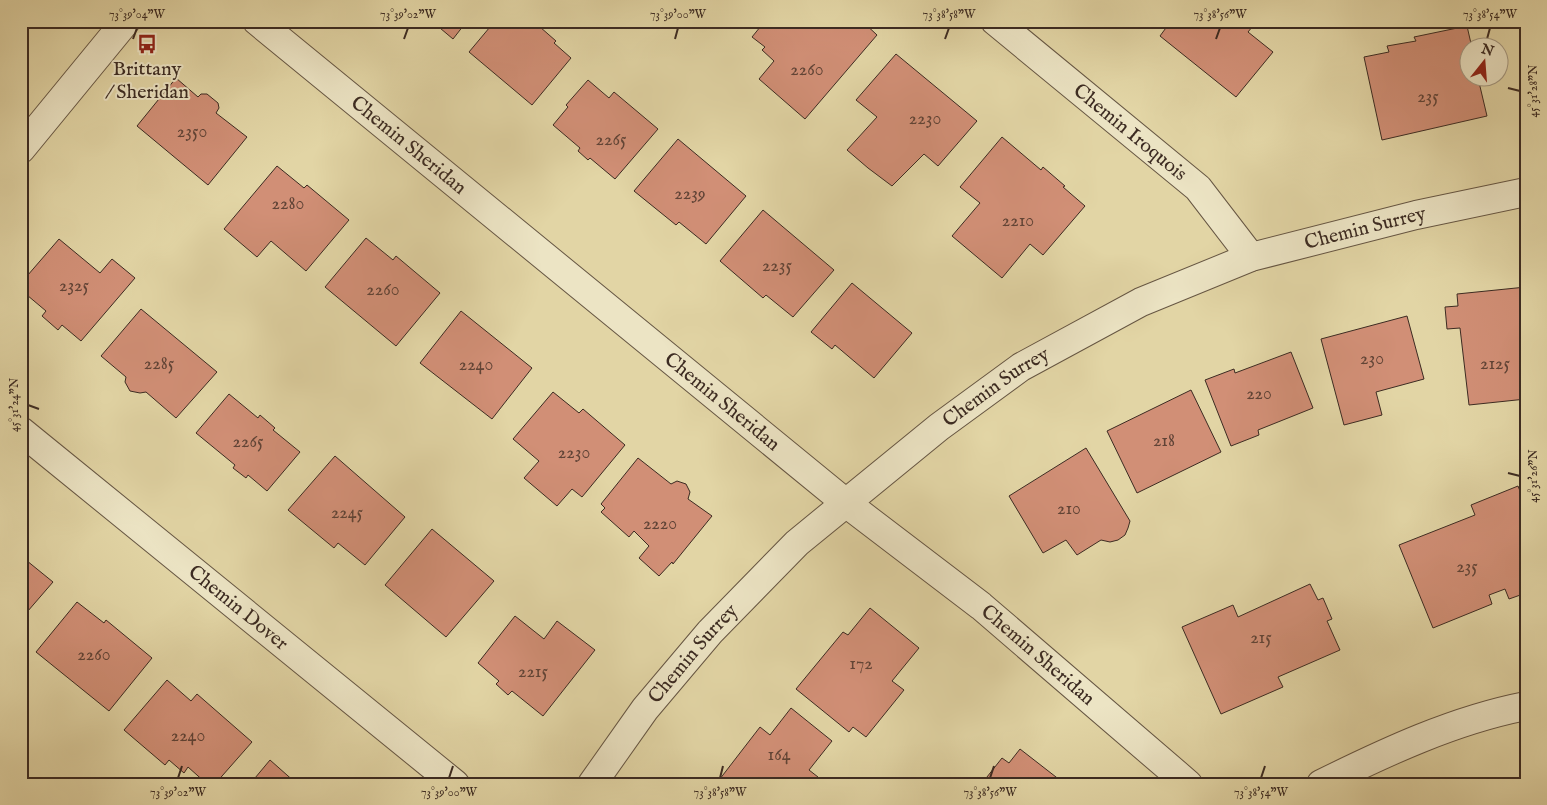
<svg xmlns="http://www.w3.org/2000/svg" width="1547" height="805" viewBox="0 0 1547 805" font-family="'IM FELL English',serif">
<rect width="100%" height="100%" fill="#e2d5a5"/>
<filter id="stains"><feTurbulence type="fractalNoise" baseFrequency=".004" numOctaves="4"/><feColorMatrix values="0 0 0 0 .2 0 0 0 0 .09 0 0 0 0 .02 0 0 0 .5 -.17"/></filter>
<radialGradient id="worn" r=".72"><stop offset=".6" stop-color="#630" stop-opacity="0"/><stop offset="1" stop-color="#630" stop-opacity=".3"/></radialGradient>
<g fill="#d18f76" stroke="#3c2b22">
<path d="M421 21H467L453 39 434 23 430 28Z"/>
<path d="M495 21H545L540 27 556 41 554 43 571 58 532 105 469 52Z"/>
<path d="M765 21H862L877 35 805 119 759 79 774 61 762 50 765 47 752 37Z"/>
<path d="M1171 21H1257L1248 32 1273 52 1236 97 1160 36Z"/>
<path d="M1350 21H1367L1353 28Z"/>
<path d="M1467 26 1472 48H1470V78H1478L1487 116 1382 140 1364 57 1389 52 1387 46 1416 41 1414 37Z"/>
<path d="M896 54 977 121 938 166 924 154 892 186 868 168 847 150 877 117 856 100Z"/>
<path d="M176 78 198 97 201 94H207L218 103 219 108 216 113 247 137 208 185 137 126Z"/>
<path d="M588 80 609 98 614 92 658 129 615 179 590 158 588 160 578 151 580 148 553 125 568 107 566 105Z"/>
<path d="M1002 137 1041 170 1043 167 1065 186 1063 187 1085 206 1043 255 1030 244 1002 278 952 236 980 203 960 187Z"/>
<path d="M678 139 746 196 706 244 679 222 676 225 634 191Z"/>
<path d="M277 166 304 188 307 185 349 220 306 271 271 241 257 257 224 229Z"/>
<path d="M763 210 834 270 793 317 766 295 763 298 720 261Z"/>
<path d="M366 238 393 260 396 256 440 293 396 346 325 287Z"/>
<path d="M59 239 100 273 112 259 135 278 81 341 62 325 58 330 42 316 46 311 21 290V283Z"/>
<path d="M852 283 912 333 874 378 835 345 832 349 811 332Z"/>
<path d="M1526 287V399L1469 405 1460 328 1447 329 1445 307 1458 306 1457 294Z"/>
<path d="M141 309 217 372 176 418 146 392 140 393 130 391 125 382 126 377 101 356Z"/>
<path d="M461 311 532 368 492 419 420 363Z"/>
<path d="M1407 316 1424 379 1376 392 1382 415 1344 425 1321 339Z"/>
<path d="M1291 352 1313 408 1258 430 1259 435 1231 446 1205 380 1234 369 1235 373Z"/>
<path d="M1191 390 1221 452 1137 493 1107 431Z"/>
<path d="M553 392 579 413 583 409 625 445 582 497 572 489 557 506 524 478 539 461 513 439Z"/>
<path d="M229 394 258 418 260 415 275 428 273 430 300 452 267 491 248 475 246 478 233 468 235 465 196 433Z"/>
<path d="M1086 448 1130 521 1128 528 1125 535 1118 540 1110 542 1101 540 1077 555 1066 540 1043 553 1009 496Z"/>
<path d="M335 456 405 517 365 565 338 543 334 548 288 510Z"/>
<path d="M638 458 671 484 677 481 686 484 690 492 688 499 712 516 673 564 672 562 659 576 639 558 649 546 634 531 629 537 601 512 605 508 601 504Z"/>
<path d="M1518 486 1526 506V593L1509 599 1505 589 1489 595 1492 604 1433 628 1399 545 1475 515 1471 505Z"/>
<path d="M432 529 494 581 446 637 385 585Z"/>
<path d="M21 556 53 582 21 619Z"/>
<path d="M1310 584 1318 600 1323 598 1332 619 1327 621 1340 650 1278 677 1283 687 1221 714 1182 627 1233 605 1238 617Z"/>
<path d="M77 602 104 623 106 620 152 658 109 711 36 652Z"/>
<path d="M870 608 919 648 892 681 904 690 866 737 853 727 849 732 796 689 843 632 848 635Z"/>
<path d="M515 616 544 639 557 621 595 650 543 716 512 691 508 695 496 684 499 681 478 663Z"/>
<path d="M167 680 191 701 197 694 252 742 215 784H207L188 767 184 773 169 760 165 765 124 730Z"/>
<path d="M791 708 832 741 809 770 818 777 813 784H716L760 727 770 735Z"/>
<path d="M1020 749 1065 784H985L983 782 1002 758 1009 763Z"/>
<path d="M270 760 296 783 300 779 305 784H250Z"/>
<path d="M1526 779V784H1468Z"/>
</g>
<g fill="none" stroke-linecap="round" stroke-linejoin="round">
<defs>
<g id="minor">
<path id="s1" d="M257 21 846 503 981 606 1188 784"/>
<path id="s2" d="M995 21 1198 188 1251 257"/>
<path d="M21 149 126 21"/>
<path id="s3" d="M21 431 455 784"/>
<path id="s4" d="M592 784 645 709 710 632 797 543 939 427 1021 367 1141 302 1251 257 1416 215 1526 192"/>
<path d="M1321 784C1386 752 1454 720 1526 706"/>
</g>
</defs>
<use href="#minor" stroke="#665643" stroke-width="30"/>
<use href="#minor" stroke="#ece4c4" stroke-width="28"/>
</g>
<path fill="none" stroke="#3c2b22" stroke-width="2" d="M133 39 137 28M404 39 408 28M675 39 678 28M945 39 949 28M1216 39 1220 28M1487 39 1490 28M1508 88 1520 91M28 405 39 409M1508 473 1520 476M178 778 182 766M449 778 453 766M720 778 723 766M990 778 994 766M1261 778 1265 766"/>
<defs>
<symbol id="bus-bare" viewBox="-9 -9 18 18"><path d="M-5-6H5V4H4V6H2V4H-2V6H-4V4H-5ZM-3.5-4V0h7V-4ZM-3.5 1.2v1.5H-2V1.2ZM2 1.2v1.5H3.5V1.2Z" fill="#8f2418" stroke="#ece4c4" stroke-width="2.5" paint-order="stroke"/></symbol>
</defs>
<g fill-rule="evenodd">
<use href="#bus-bare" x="133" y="30" width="28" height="28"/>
</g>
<g text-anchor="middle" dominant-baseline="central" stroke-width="4" stroke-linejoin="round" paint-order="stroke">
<g font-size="18" fill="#614437">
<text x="807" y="70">2260</text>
<text x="1428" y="97">235</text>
<text x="925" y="119">2230</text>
<text x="192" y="132">2350</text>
<text x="611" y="140">2265</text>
<text x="690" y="194">2239</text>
<text x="288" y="204">2280</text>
<text x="1018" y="221">2210</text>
<text x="777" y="266">2235</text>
<text x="74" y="286">2325</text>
<text x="383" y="290">2260</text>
<text x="1372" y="359">230</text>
<text x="159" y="364">2285</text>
<text x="1495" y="364">2125</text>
<text x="476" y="365">2240</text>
<text x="1259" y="394">220</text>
<text x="1164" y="441">218</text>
<text x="248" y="442">2265</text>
<text x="574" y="453">2230</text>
<text x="1069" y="509">210</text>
<text x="347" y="513">2245</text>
<text x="660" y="524">2220</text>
<text x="1467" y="567">235</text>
<text x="1261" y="638">215</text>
<text x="94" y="655">2260</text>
<text x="861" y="664">172</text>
<text x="533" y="672">2215</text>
<text x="188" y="736">2240</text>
<text x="779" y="755">164</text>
</g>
<g font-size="20" fill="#3c2b22" stroke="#ece4c4">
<text x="147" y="69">Brittany<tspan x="147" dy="23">/ Sheridan</tspan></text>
</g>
<g font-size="20" fill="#3c2b22" stroke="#ece4c4">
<text stroke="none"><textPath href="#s2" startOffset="175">Chemin Iroquois</textPath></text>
<text stroke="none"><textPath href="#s1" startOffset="196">Chemin Sheridan</textPath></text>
<text stroke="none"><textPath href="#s4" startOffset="975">Chemin Surrey</textPath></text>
<text stroke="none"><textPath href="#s4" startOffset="570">Chemin Surrey</textPath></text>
<text stroke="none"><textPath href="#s1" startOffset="601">Chemin Sheridan</textPath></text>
<text stroke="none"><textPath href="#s3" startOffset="280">Chemin Dover</textPath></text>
<text stroke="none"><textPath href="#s4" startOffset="165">Chemin Surrey</textPath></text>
<text stroke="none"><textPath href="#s1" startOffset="1006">Chemin Sheridan</textPath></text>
</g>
</g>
<rect width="1547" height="805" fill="none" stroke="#e2d5a5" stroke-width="55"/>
<g transform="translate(1484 62) rotate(17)"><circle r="24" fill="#ece4c4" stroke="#a69a83"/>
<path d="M0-4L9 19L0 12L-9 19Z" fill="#8f2418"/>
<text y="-8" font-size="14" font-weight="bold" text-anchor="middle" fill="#3c2b22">N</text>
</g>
<rect x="28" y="28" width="1492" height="750" fill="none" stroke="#3c2b22" stroke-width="2"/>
<g font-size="12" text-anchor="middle" fill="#3c2b22">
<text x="137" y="18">73°39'04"W</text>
<text x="408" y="18">73°39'02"W</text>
<text x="678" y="18">73°39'00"W</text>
<text x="949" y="18">73°38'58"W</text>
<text x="1220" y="18">73°38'56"W</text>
<text x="1490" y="18">73°38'54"W</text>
<text transform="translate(1533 91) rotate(-90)" y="4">45°31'28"N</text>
<text transform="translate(14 405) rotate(-90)" y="4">45°31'24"N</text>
<text transform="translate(1533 476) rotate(-90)" y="4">45°31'26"N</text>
<text x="178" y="796">73°39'02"W</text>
<text x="449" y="796">73°39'00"W</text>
<text x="720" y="796">73°38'58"W</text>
<text x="990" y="796">73°38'56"W</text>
<text x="1261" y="796">73°38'54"W</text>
</g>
<rect width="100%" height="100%" filter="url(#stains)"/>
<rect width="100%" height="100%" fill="url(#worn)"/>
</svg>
